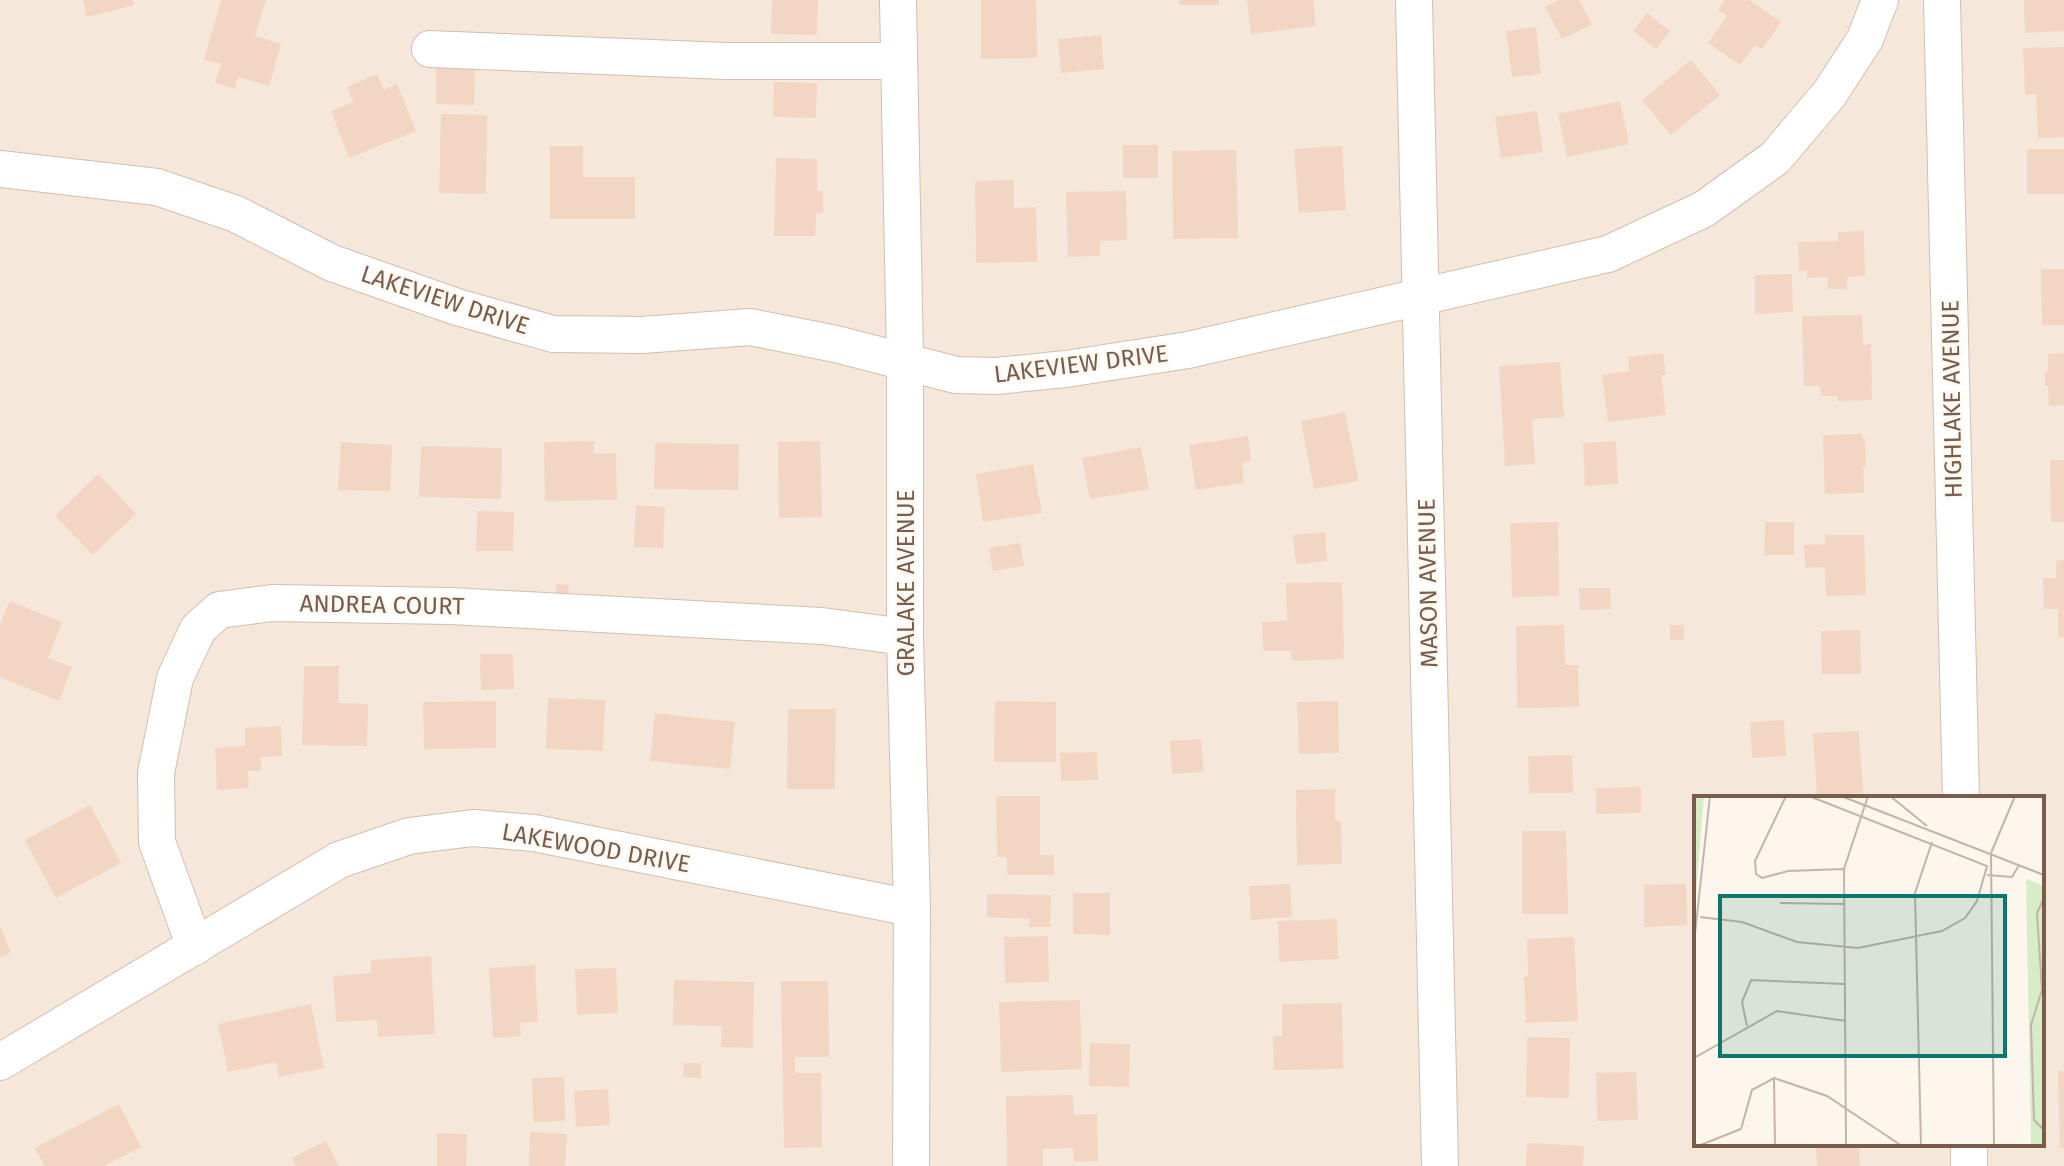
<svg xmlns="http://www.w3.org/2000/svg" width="2064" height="1166" viewBox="0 0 2064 1166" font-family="'Fira Sans',sans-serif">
<rect width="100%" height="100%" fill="#fdf6ec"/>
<path fill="#f5e8da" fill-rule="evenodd" d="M0 0H2064V1166H0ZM1696 798H2042V1144H1696Z"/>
<g fill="#f3d5c3">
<path d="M83 0H133L134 5 87 17Z"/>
<path d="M221 0H266L255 36 281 44 269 86 238 77 235 89 215 83 221 64 204 60Z"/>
<path d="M772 0H818L817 35 771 34Z"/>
<path d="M981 0H1036L1037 58 981 59Z"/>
<rect x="1179" y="0" width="40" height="5"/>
<path d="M1247 0H1313L1316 26 1251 34Z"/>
<path d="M1559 0H1579L1592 24 1562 39 1545 7Z"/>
<path d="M1725 0H1749L1781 22 1762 49 1755 45 1740 65 1708 43 1727 16 1718 10Z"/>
<path d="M2024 0H2064V31L2025 33Z"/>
<path d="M1647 13 1670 31 1656 49 1633 31Z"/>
<path d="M1536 27 1541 74 1512 77 1506 31Z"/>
<path d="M1101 35 1104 69 1061 73 1058 39Z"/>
<path d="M2064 47V137L2038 138 2036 94 2025 95 2023 48Z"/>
<path d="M1691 60 1720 95 1671 135 1642 100Z"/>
<path d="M436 67 475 68 474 105 436 104Z"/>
<path d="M377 74 384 90 397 84 416 131 349 158 331 111 353 102 347 87Z"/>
<path d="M774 82 817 83 816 118 773 117Z"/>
<path d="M1620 101 1629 144 1567 157 1558 114Z"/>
<path d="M1537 111 1543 152 1501 158 1495 117Z"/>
<path d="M441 114 487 115 486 194 439 193Z"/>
<rect x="1123" y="145" width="35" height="33"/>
<path d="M550 146H583V177H635V219H550Z"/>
<path d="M1342 146 1346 210 1299 213 1294 149Z"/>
<rect x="2027" y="149" width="37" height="45"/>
<path d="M1236 150 1238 238 1173 239 1172 151Z"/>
<path d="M776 158 817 159V191H823V213H816L815 236H774Z"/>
<path d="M1014 180V208L1036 207 1037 262 976 263 975 181Z"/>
<path d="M1126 191 1127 240 1100 241V256L1068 257 1066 192Z"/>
<path d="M1864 231 1865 276 1847 277V289H1828L1827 277 1807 278V271H1799L1798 242 1838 241V232Z"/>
<path d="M2041 269H2064V325H2042Z"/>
<path d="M1792 274 1793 312 1755 314V275Z"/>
<path d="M1862 315 1863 345 1871 344 1872 400 1838 401V396H1821L1820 386H1804L1802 316Z"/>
<path d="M1663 353 1666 375H1661L1666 415 1608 422 1602 375 1629 371 1628 357Z"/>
<path d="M2064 353V405L2049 406 2048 386H2045V371H2048V354Z"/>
<path d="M1560 362 1564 417 1532 419 1535 464 1505 466 1499 366Z"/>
<path d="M1345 412 1359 481 1314 489 1301 421Z"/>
<path d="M1862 434V438H1865L1866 467H1863L1864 493 1825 494 1823 435Z"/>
<path d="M1248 436 1251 461 1242 463 1244 483 1196 490 1189 445Z"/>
<path d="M594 441V454L616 453 617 500 545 501 544 442Z"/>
<path d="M820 441 822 517 779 518 778 442Z"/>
<path d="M1616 441 1618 484 1585 486 1583 443Z"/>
<path d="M341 442 392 445 390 491 338 490Z"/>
<path d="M655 443 739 444 738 490 654 489Z"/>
<path d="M421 446 502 448 501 499 419 497Z"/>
<path d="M1141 447 1149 489 1090 499 1082 458Z"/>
<path d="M2050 460H2064V522H2051Z"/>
<path d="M1033 464 1042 513 983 522 976 474Z"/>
<path d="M98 474 136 514 93 555 55 516Z"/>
<path d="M636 505 665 507 663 548 634 547Z"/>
<path d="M477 511 514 512 513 551H476Z"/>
<path d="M1558 522 1559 596 1512 597 1510 523Z"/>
<path d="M1765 522H1794V555H1764Z"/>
<path d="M1325 532 1327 561 1296 564 1293 535Z"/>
<path d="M1825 535H1864L1866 595 1826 596 1825 567 1805 568 1804 545 1825 544Z"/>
<path d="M1020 543 1024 566 993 571 989 548Z"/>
<path d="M2064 560V637H2058V609H2044L2043 578H2056V561Z"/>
<path d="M1342 582 1344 659 1292 661 1291 651H1263L1262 622 1287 621 1286 583Z"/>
<path d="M556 584 569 585 568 597 555 596Z"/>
<path d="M1579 588H1610L1611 609 1580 610Z"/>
<path d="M12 602 62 622 48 658 72 667 59 701 0 677V624L9 603Z"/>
<path d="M1564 625 1565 665H1578L1579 707 1517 708 1516 626Z"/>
<rect x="1670" y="625" width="14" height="15"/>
<path d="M1860 630 1861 674H1822L1821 631Z"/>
<path d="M480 654H513L514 689 481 690Z"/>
<path d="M304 666H339L338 703 368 704 367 746 302 745Z"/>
<path d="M548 698 605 700 603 751 546 749Z"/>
<path d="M496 701V748L424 749 423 702Z"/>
<path d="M995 701 1056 702V762H994Z"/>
<path d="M1338 701 1339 753 1299 754 1297 702Z"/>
<path d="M788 709H836L835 789H787Z"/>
<path d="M655 713 735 722 730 769 650 761Z"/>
<path d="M1784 720 1786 756 1752 758 1750 722Z"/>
<path d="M281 726 282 756 261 757V771H248L249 788 217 790 215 748 245 746V728Z"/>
<path d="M1859 731 1863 793 1817 796 1813 733Z"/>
<path d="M1201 739 1204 772 1172 774 1170 741Z"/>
<path d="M1097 752 1098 780 1061 781 1060 753Z"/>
<path d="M1572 755 1573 793H1529L1528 756Z"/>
<path d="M1641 787V813L1596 814V788Z"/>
<path d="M1335 789V821H1341L1342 864 1297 865 1296 790Z"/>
<path d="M996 796H1040V855H1054V875H1007V857H997Z"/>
<path d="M90 805 121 863 56 898 25 840Z"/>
<path d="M1522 831H1566L1568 914H1522Z"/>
<path d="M1290 884 1292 917 1251 920 1249 886Z"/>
<path d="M1686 884 1687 925 1644 927V885Z"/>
<path d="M1073 893H1110V935L1073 934Z"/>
<path d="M987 894 1051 895 1050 927H1029L1030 919 987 917Z"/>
<path d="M1337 919 1338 959 1279 962 1278 921Z"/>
<path d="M0 926 11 952 0 957Z"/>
<path d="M1048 936 1049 982 1005 983 1004 937Z"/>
<path d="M1574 937 1578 1021 1526 1023 1524 977 1528 976 1527 939Z"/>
<path d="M431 956 435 1034 378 1037 377 1020 336 1022 333 976 371 973V960Z"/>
<path d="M535 965 538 1022 520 1023 521 1036 493 1038 489 968Z"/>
<path d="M616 968 618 1013 577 1015 575 969Z"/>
<path d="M674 980 754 982 753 1048 721 1047 722 1026 673 1025Z"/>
<path d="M781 981H828L829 1057H795V1073H821L822 1147 784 1148Z"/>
<path d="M1080 1000 1082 1069 1001 1072 999 1002Z"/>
<path d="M1342 1003 1343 1069 1274 1070 1273 1036H1282V1004Z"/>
<path d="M311 1004 324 1068 279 1077 276 1062 228 1072 218 1024Z"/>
<path d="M1527 1037 1570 1038 1569 1098 1526 1097Z"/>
<path d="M1090 1043 1130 1044 1129 1087 1089 1086Z"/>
<path d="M684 1063H701V1078L683 1077Z"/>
<path d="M2058 1071H2064V1148H2060Z"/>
<path d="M1636 1072 1638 1120 1597 1121 1596 1073Z"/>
<path d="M564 1077 565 1121 533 1122 532 1078Z"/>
<path d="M608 1089 610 1125 576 1127 574 1091Z"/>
<path d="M1073 1095 1074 1115 1097 1114 1098 1161 1074 1162 1073 1148 1043 1149V1166H1007L1006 1096Z"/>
<path d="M119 1104 141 1147 104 1166H45L35 1148Z"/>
<path d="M530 1132 567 1134 565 1166H529Z"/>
<path d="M437 1133 467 1134 466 1166H437Z"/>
<path d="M326 1141 339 1166H296L292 1158Z"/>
<path d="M1527 1143 1584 1146 1583 1166H1526Z"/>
<path d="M1767 1144H1859L1860 1166H1817L1816 1147 1767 1148Z"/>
</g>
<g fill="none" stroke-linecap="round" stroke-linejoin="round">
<defs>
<g id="minor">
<path d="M898 0 905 360V637L912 908 911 1166"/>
<path d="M1414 0 1440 1166"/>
<path d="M1942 0 1961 798"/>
<path d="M430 49 726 61H899"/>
<path d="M0 169 157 187 236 214 332 263 457 307 553 334 642 335 750 327 836 344 956 375 996 376 1066 369 1188 350 1608 254 1704 209 1775 158 1830 93 1865 39 1880 0"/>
<path d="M195 947 157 842 156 773 175 678 198 629 219 610 272 603 451 606 822 626 905 637"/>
<path d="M0 1062 339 860 409 836 473 828 534 833 912 908"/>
<path d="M1969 1144V1166"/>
</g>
</defs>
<use href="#minor" stroke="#d1beb0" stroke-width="38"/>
<use href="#minor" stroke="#fff" stroke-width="36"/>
</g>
<g text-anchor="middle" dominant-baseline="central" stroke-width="6" stroke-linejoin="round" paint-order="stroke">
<g font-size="24" fill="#7a5c4d" stroke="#fffaf3">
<text transform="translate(445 300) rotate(18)">LAKEVIEW DRIVE</text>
<text transform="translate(1081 364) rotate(-7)">LAKEVIEW DRIVE</text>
<text transform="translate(1952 399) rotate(-91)">HIGHLAKE AVENUE</text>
<text transform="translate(906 583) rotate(-90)">GRALAKE AVENUE</text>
<text transform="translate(1428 583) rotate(-91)">MASON AVENUE</text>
<text transform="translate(382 605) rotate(1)">ANDREA COURT</text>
<text transform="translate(596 848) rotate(10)">LAKEWOOD DRIVE</text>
</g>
</g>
<g transform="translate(1694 796)">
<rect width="350" height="350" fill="#fdf6ec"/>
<path d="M0 0H10L0 121ZM332 83 350 90V350H337Z" fill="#d8ecc9"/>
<path fill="none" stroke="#c5b3a7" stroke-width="2" d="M92 0 61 65 62 78 68 82 94 75 150 73M147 0 350 79M196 0 233 30M297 57 321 0M297 58 300 350M293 79 318 81 325 69M350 102 343 117 348 194 337 229 340 324 350 334M86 107 150 108M6 121 48 126 103 146 164 152 248 135 271 122 283 105 293 70 115 0M0 147 16 0M53 230 48 206 57 184 151 188M0 262 83 215 152 225M80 282 81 350M4 350 47 333 58 294 80 282 133 300 208 350M152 350 150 73 174 0M227 350 221 97 238 46"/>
<path fill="#0f766e" fill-opacity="0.15" stroke="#0f766e" stroke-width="4" d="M26 100H311V260H26Z"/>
<rect width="350" height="350" fill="none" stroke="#7a5c4d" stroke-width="4"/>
</g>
</svg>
